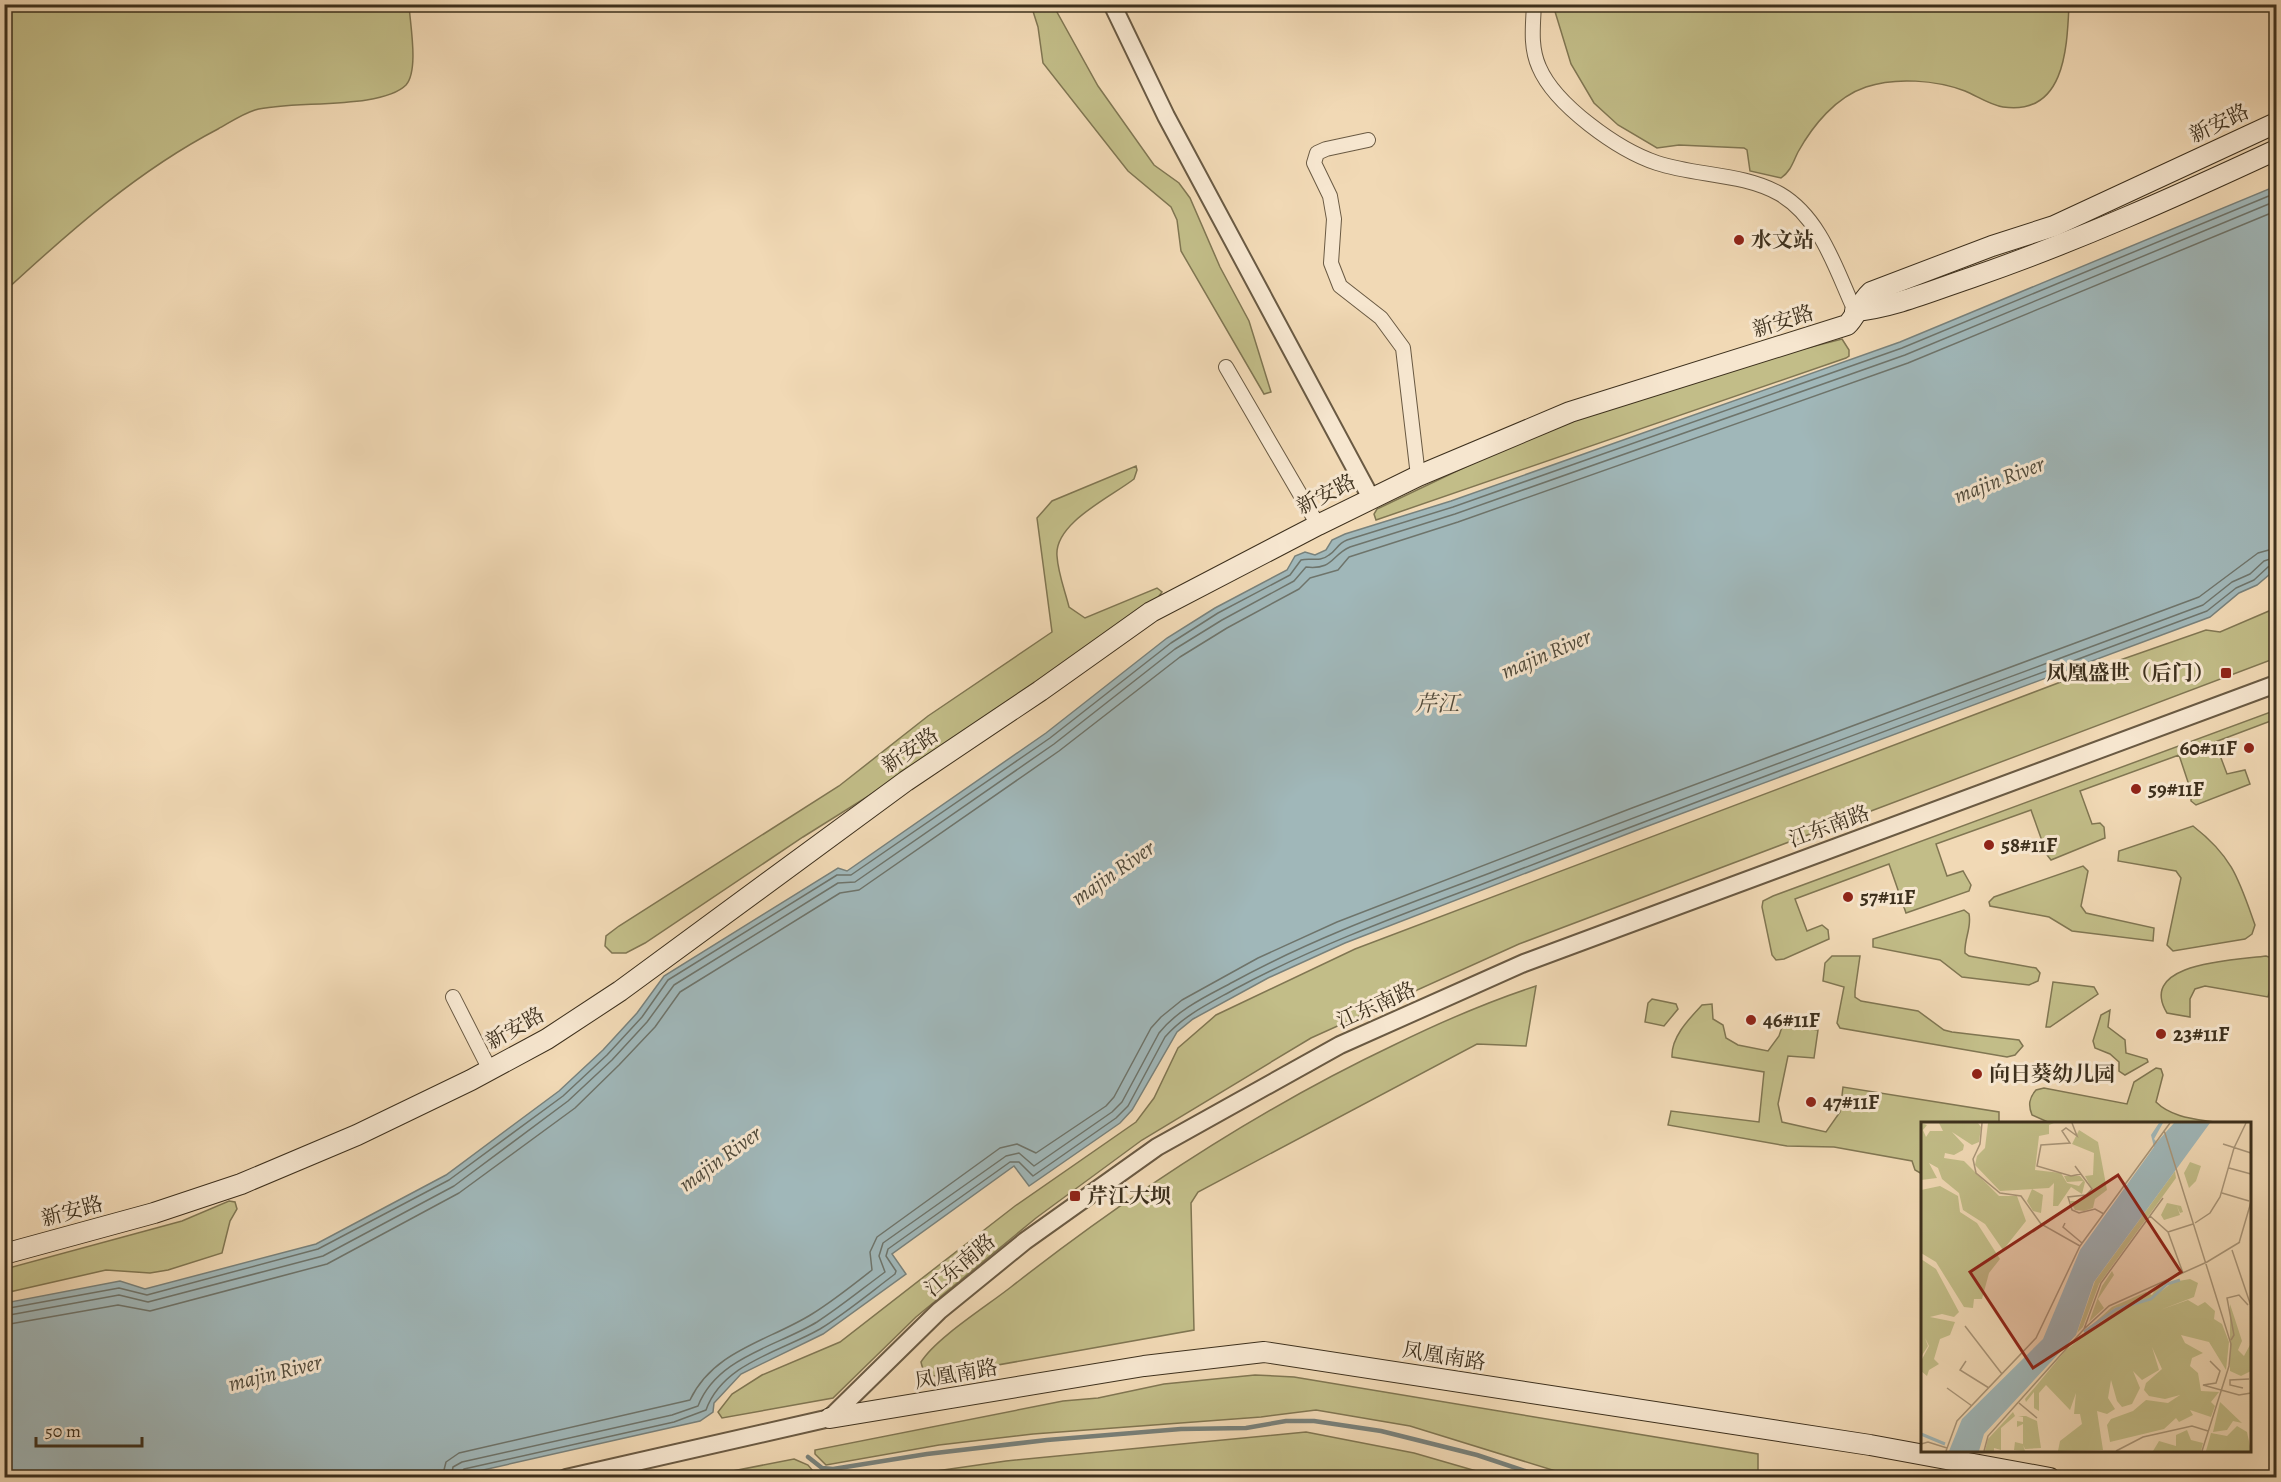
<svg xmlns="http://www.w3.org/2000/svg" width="2281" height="1482" viewBox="0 0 2281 1482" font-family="Alegreya,'Noto Serif SC',serif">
<rect width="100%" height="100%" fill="#f1d9b5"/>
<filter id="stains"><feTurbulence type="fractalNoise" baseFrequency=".00333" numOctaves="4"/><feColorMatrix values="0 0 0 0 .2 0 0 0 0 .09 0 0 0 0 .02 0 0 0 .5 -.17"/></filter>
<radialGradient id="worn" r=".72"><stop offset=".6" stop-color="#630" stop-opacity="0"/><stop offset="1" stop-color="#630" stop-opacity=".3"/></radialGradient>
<g fill="#c2bd88" stroke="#807652" stroke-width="1.5">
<path d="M5 4 409 5C410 24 419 70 406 85 381 110 290 100 255 110 242 114 229 123 218 129 139 170 70 231 5 291Z"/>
<path d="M1031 5H1053L1098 86 1154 165 1179 183 1190 198 1220 267 1249 321 1271 392 1264 394 1181 251 1177 220 1171 207 1128 171 1043 63 1038 27Z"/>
<path d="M1795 5 1807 8 1852 4 2069 5C2067 48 2065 116 2003 107 1990 105 1977 96 1965 91 1936 80 1895 77 1866 87 1836 97 1813 125 1798 152 1793 162 1791 171 1781 178L1750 171 1747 150 1744 148 1679 145 1657 148 1618 125 1594 103 1571 64 1553 5Z"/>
<path d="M1842 339 1849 350V356L1846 358 1376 520 1374 514 1377 509 1501 450 1586 414 1776 356Z"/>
<path d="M1136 466 1137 470 1134 479C1111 497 1054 523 1057 556 1058 573 1065 591 1069 607L1085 618 1157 588 1162 592 1157 599 929 758 803 837 645 943 626 953H612L605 946 606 936 619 926 839 786 928 716 1052 632 1037 518 1052 501Z"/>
<path d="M2276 608V658L1519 944 1311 1038 1142 1140 1036 1218 916 1317 833 1398 722 1418 718 1412 732 1394 762 1375 840 1342 1015 1206 1136 1122 1154 1098 1178 1048 1216 1015 1355 949 2103 666 2206 630 2220 632Z"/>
<path d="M2276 710V719L2215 742 2227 774 2245 770 2250 784 2196 805 2191 801V791L2179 755 2080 791 2092 824 2100 823 2104 827 2105 838 2051 860 2047 855 2031 810 1936 844 1947 876 1963 871 1971 885 1969 891 1906 913 1889 864 1795 899 1807 931 1822 925 1828 930 1829 939 1784 959 1776 960 1772 955 1762 907 1763 901 1773 896Z"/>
<path d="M2193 826C2233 857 2239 880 2255 925L2252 934 2245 939 2173 951 2167 945 2181 878 2176 871 2118 861 2119 851Z"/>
<path d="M2083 866 2088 871 2081 906 2086 913 2154 928 2153 941 2072 931 2049 917 1990 906 1989 902 1994 897Z"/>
<path d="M1964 910 1969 914C1972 927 1964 939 1965 953L1969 956 2036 968 2040 973 2038 981 2029 985 1962 977 1940 960 1873 947V939Z"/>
<path d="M1832 956H1860L1855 991V997L1861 1001 1918 1011 1944 1030 1952 1032 2019 1040 2023 1046 2015 1055 2007 1057 1840 1028 1837 1023 1844 987 1823 981 1825 963Z"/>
<path d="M2266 956 2272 958 2276 965 2268 997 2205 986 2195 989 2190 999V1017L2167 1013C2136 962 2237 960 2266 956Z"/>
<path d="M2053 982 2094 987 2098 994 2050 1027H2046Z"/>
<path d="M1536 986 1526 1046 1477 1044 1198 1192 1191 1203 1194 1330 936 1376C927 1375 923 1372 921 1362 936 1338 987 1306 1011 1287 1131 1193 1257 1110 1394 1045 1441 1022 1487 1002 1536 986Z"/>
<path d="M1652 999 1676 1004 1678 1009 1664 1026 1645 1022 1648 1003Z"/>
<path d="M1712 1004 1713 1019 1723 1025 1726 1038 1738 1045 1768 1051 1779 1036 1783 1024 1818 1030 1814 1058 1788 1056 1778 1104 1782 1122 1826 1132 1840 1112 1843 1087 1999 1112V1123L1922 1124V1174L1915 1170 1912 1161 1834 1147 1787 1146 1668 1125 1671 1111 1759 1122 1764 1072 1672 1057C1671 1037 1689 1019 1702 1005Z"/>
<path d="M2110 1010 2108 1027 2125 1040 2126 1053 2147 1059 2148 1062 2125 1075 2119 1071V1062L2110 1054 2095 1048 2093 1041 2101 1015Z"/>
<path d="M2156 1068 2161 1069 2163 1075 2156 1102C2172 1118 2197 1119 2219 1123H2050L2032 1115C2028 1105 2029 1098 2036 1090L2044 1088 2127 1104 2134 1082Z"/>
<path d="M229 1201 235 1202 237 1209 230 1221 222 1253 168 1270 150 1273 106 1270 5 1293V1269L182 1221Z"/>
<path d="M1255 1375 1294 1377 1758 1454V1477H1575L1410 1426 1316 1410 1261 1417 1033 1434 939 1445 826 1465 815 1454V1450L1063 1401 1098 1398 1164 1384Z"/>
<path d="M1306 1432 1414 1453 1497 1477H894L1006 1461Z"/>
<path d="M794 1459 808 1465 818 1477H702Z"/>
</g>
<path fill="#a0b7b9" stroke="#78817b" stroke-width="1.5" d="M2276 186V569L2257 585 2239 593 2210 617 1640 829 1345 943 1268 978 1193 1019 1177 1032 1132 1110 1120 1123 1029 1186 1014 1166 892 1254 906 1274 823 1334 741 1374 714 1403 713 1412 700 1421 452 1477H5V1303L120 1281 145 1289 316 1244 446 1175 559 1091 603 1050 637 1013 664 976 838 868 847 871 1046 733 1167 638 1215 608 1287 570 1295 556 1305 552 1315 555 1326 550 1332 540 1345 534 1451 501 1900 342Z"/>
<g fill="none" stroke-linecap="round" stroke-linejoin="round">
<g stroke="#6e746b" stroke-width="1.5">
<path d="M4 1309 119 1288 147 1295 318 1249 449 1180 563 1096 607 1055 642 1017 668 980 837 875H851L1050 738 1171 643 1218 613 1290 575 1301 560C1311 557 1319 563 1329 555 1337 550 1337 544 1347 540L1453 507 1902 348 2276 193"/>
<path d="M4 1316 119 1295 148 1302 323 1256 454 1186 568 1101 612 1060 647 1022 674 985 838 883 855 882 1054 744 1175 649 1222 620 1294 581 1306 567C1334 570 1331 555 1350 547L1455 514 1905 355 2276 201"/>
<path d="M4 1325 118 1305 150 1311 327 1264 459 1193 575 1108 619 1065 655 1027 680 992 840 893 859 890 1059 751 1180 657 1227 628 1299 589 1310 578 1338 570 1349 557 1458 522 1908 363 2276 211"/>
<path d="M442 1478 446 1462 459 1453 690 1400C714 1350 769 1341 812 1314 833 1301 853 1285 872 1270L870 1252 877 1237 1000 1148 1017 1144 1036 1153 1106 1106 1114 1097 1151 1028 1161 1017 1182 1000 1258 958 1337 922 1632 808 2199 597 2258 553 2276 548"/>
<path d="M451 1478 453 1467 462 1462 672 1415 698 1406C717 1357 776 1347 817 1322 840 1307 862 1289 885 1272L879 1256 883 1243 1006 1156 1019 1153 1034 1166 1112 1112 1122 1102 1159 1033C1178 1009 1207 996 1233 982 1315 937 1403 906 1490 873 1727 781 1965 694 2203 605L2232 582 2250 574 2264 561 2276 557"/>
<path d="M458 1478 464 1469 674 1422 706 1410C723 1363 780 1352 820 1329 846 1313 871 1292 895 1274L896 1271 886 1256 888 1249 1010 1162H1019L1033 1176 1116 1118 1128 1106 1165 1037C1184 1015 1210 1003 1235 989 1315 946 1400 915 1485 883 1725 790 1966 701 2207 611L2236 588 2254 580 2268 567 2276 564"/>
</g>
<path stroke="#78817b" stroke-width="4.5" d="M808 1457 822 1468 833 1469 927 1454 1047 1440 1181 1429 1246 1428 1286 1421H1314L1381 1431 1477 1455 1546 1478"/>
<defs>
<g id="minor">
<path d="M1534 4C1533 26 1530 47 1539 67 1555 105 1618 150 1657 163 1696 176 1743 173 1780 194 1821 218 1836 270 1855 311"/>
<path d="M1368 140 1326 149 1317 153 1314 163 1330 196 1334 219 1331 263 1340 286 1381 318 1403 348 1418 476"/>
<path d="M1226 367 1318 525"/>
<path d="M453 997 490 1070"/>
</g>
<g id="tertiary">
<path d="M1112 4 1166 116 1371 498"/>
<path d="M566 1478 830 1418 939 1311 1025 1241 1157 1147 1340 1045 1524 963 2276 684"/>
</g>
<g id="secondary">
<path d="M1855 311C1895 307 1934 290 1973 277 2077 241 2177 196 2276 150"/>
<path d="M4 1254 154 1213 241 1184 357 1135 471 1080 547 1039 620 991 906 781 1040 691 1151 612 1318 525 1418 476 1570 412 1847 325C1856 317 1859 303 1871 292L1992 246 2054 226 2276 123"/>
<path d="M830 1418 1144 1366 1264 1352 1870 1445 2050 1478"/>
</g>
</defs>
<use href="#minor" stroke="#6a5a43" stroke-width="16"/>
<use href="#tertiary" stroke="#6a5a43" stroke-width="20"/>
<use href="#secondary" stroke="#3d301d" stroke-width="22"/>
<use href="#minor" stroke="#f6e6cf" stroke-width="14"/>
<use href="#tertiary" stroke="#f6e6cf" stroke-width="16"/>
<use href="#secondary" stroke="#f6e6cf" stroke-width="20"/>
</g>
<g fill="#8f2418" stroke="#f6e6cf" stroke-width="2">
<circle cx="1739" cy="240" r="6"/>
<rect x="2220" y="667" width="12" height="12" rx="3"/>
<circle cx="2249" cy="748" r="6"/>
<circle cx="2136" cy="789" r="6"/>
<circle cx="1989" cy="845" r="6"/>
<circle cx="1848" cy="897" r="6"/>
<circle cx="1751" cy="1020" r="6"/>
<circle cx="2161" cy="1034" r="6"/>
<circle cx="1977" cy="1074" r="6"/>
<circle cx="1811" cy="1102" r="6"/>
<rect x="1069" y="1190" width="12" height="12" rx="3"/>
</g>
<g text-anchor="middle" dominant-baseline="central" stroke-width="6" stroke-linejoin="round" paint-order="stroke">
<g font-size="21" fill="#3d301d" stroke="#f6e6cf">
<text transform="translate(2219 123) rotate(-25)">新安路</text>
<text transform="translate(1783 321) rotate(-17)">新安路</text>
<text transform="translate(1326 494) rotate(-27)">新安路</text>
<text transform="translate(910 750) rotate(-34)">新安路</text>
<text transform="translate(1829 826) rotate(-20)">江东南路</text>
<text transform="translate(1376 1005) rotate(-24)">江东南路</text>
<text transform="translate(515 1028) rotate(-29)">新安路</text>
<text transform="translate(72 1211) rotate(-15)">新安路</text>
<text transform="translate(960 1265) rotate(-40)">江东南路</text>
<text transform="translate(1444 1356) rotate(9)">凤凰南路</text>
<text transform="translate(956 1374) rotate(-10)">凤凰南路</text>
</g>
<g font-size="21" font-weight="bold" fill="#3d301d" stroke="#f6e6cf" text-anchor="start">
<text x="1751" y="240">水文站</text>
<text x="2214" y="673" text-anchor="end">凤凰盛世（后门）</text>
<text x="2237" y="748" text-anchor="end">60#11F</text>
<text x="2148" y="789">59#11F</text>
<text x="2001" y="845">58#11F</text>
<text x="1860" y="897">57#11F</text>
<text x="1763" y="1020">46#11F</text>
<text x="2173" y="1034">23#11F</text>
<text x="1989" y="1074">向日葵幼儿园</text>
<text x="1823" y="1102">47#11F</text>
<text x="1087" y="1196">芹江大坝</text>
</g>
<g font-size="22" font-style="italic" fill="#514b3c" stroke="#f6e6cf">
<text transform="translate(1999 480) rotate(-21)">majin River</text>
<text transform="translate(1546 654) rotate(-23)">majin River</text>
<text x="1437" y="704">芹江</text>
<text transform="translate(1113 873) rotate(-35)">majin River</text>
<text transform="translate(720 1159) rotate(-36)">majin River</text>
<text transform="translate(275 1373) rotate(-14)">majin River</text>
</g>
</g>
<g transform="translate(1921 1122)">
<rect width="330" height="330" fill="#f1d9b5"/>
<path d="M0 1 6 3 2 8 5 15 9 9H22L18 1H57L60 5 58 20 51 23 31 10 43 23 42 28 33 33 24 31 23 36 43 39 78 74H96L105 99 82 128 64 102 42 88 38 71 21 57 17 46 8 41 16 56 0 58ZM67 1H133L128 3V12L118 14 114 48 140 51 146 61 158 64 162 59 146 60 143 54H159L164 60 161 72 150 65 137 84H132L133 61 128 66 79 69 54 43 56 34 64 26ZM158 8 177 20 186 68 174 77 172 86 163 89 154 88 149 79H158L172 69 164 54 172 53 173 31 151 22ZM269 40 280 44 275 59 268 66 263 51ZM254 49 255 56 178 162 162 205 156 211 174 159ZM19 64 37 74 39 90 56 101 79 137 68 151 61 177H53L52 186 43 185 15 140 0 131V68ZM111 67 122 73 120 91 112 89 106 79ZM246 81 260 84 262 90 259 91 256 84 259 93 243 98 240 93ZM0 137 15 147 38 190 33 195 21 192 9 195 34 200 29 213 19 217 13 237 18 242 8 248 6 254 0 249V239L8 224 4 216 7 224 0 235ZM191 149 193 153 177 177 183 186 168 200 181 164ZM269 157 277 161 273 175 239 188 267 178 277 184 284 180 294 189 293 197 301 202 308 220 305 248 288 220 260 213 264 221 282 231 271 236 269 244 277 251 280 269 298 270 290 280 294 284 290 295 269 288 272 293 258 300 255 296 243 307 189 320 186 303 190 297 212 289 225 278 247 281 259 273 244 277 228 274 223 268 225 261 241 247 231 225 238 248 221 258 212 249 219 266 211 282 201 285 196 279 190 258 187 276 194 287 186 292 176 289 182 328 137 329 139 319 161 302 159 292H153L155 271 149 288 125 263 118 271V289L113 286V270L105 280 104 277 145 228 195 188 230 177 252 160ZM245 161 229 177 194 186 163 210 191 185 225 170 231 173 235 166ZM309 182 321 219 317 228 323 234 330 221V249L320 254 309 249ZM299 280 321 301 312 299 306 308 292 310ZM92 290 94 294 80 306V328L73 326V329H64L67 317ZM97 294H105L116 299 120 326 104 327 102 323 104 329 93 328 94 320 102 322V302L96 305V299L102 300V295ZM316 304 326 310 330 329H285L290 311 306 314ZM266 308 270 318 282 321 280 329H232L238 319 255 324V313Z" fill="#c2bd88"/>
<path d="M238 1H242L233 17 236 20 253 1H289L173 160 155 213 63 312 58 329H28L41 297 122 217 159 128 233 25 230 13Z" fill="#a0b7b9"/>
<path fill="none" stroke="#a0b7b9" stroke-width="3" d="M163 210 195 187 230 177 246 162 259 158M0 312 24 322"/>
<path fill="none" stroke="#a99578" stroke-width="1.5" d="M61 1 59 22 52 37 55 51 79 71 100 74 120 102 159 124M151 1 156 14 145 6 141 9 149 21 120 23 116 44 150 54 160 52M243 8 310 222 308 244 281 329M302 22 330 31M154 44 171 67 165 73 147 75 151 88 158 91 174 87 183 92M308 46 330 52M301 71 328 79M229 94 247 110 262 151M144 101 142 105 161 121M274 101 289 91 299 75 313 26 325 1M247 110 272 102M318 121 330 80M311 128 330 184M44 204 81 252M163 207 188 184 286 140 319 120M310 218 313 213 306 176 318 173 327 183M45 239 39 248 68 266M289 239 299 249 295 261 282 263 318 273 330 271M26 266 51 284M322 266 309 263V258L328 257M98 281 116 296M0 322 7 320 26 326M25 329 36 299 115 216 159 124 249 1M63 329 67 314 163 207 180 161 242 76M195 329 222 315 271 304 287 309"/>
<path fill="#8f2418" fill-opacity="0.15" stroke="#8f2418" stroke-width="3" d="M197 53 260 150 112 246 49 150Z"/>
<rect width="330" height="330" fill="none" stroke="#3d301d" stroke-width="3"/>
</g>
<rect width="2281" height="1482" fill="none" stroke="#f1d9b5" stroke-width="24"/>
<rect x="6" y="6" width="2269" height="1470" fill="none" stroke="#3d301d" stroke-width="3"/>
<rect x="12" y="12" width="2257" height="1458" fill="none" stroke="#3d301d" stroke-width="1.5"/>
<path d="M36 1437v9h106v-9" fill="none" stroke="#3d301d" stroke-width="3"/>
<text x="45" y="1437" font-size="18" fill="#3d301d" stroke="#f6e6cf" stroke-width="4.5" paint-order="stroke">50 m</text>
<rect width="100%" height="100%" filter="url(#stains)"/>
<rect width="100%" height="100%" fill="url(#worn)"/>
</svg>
